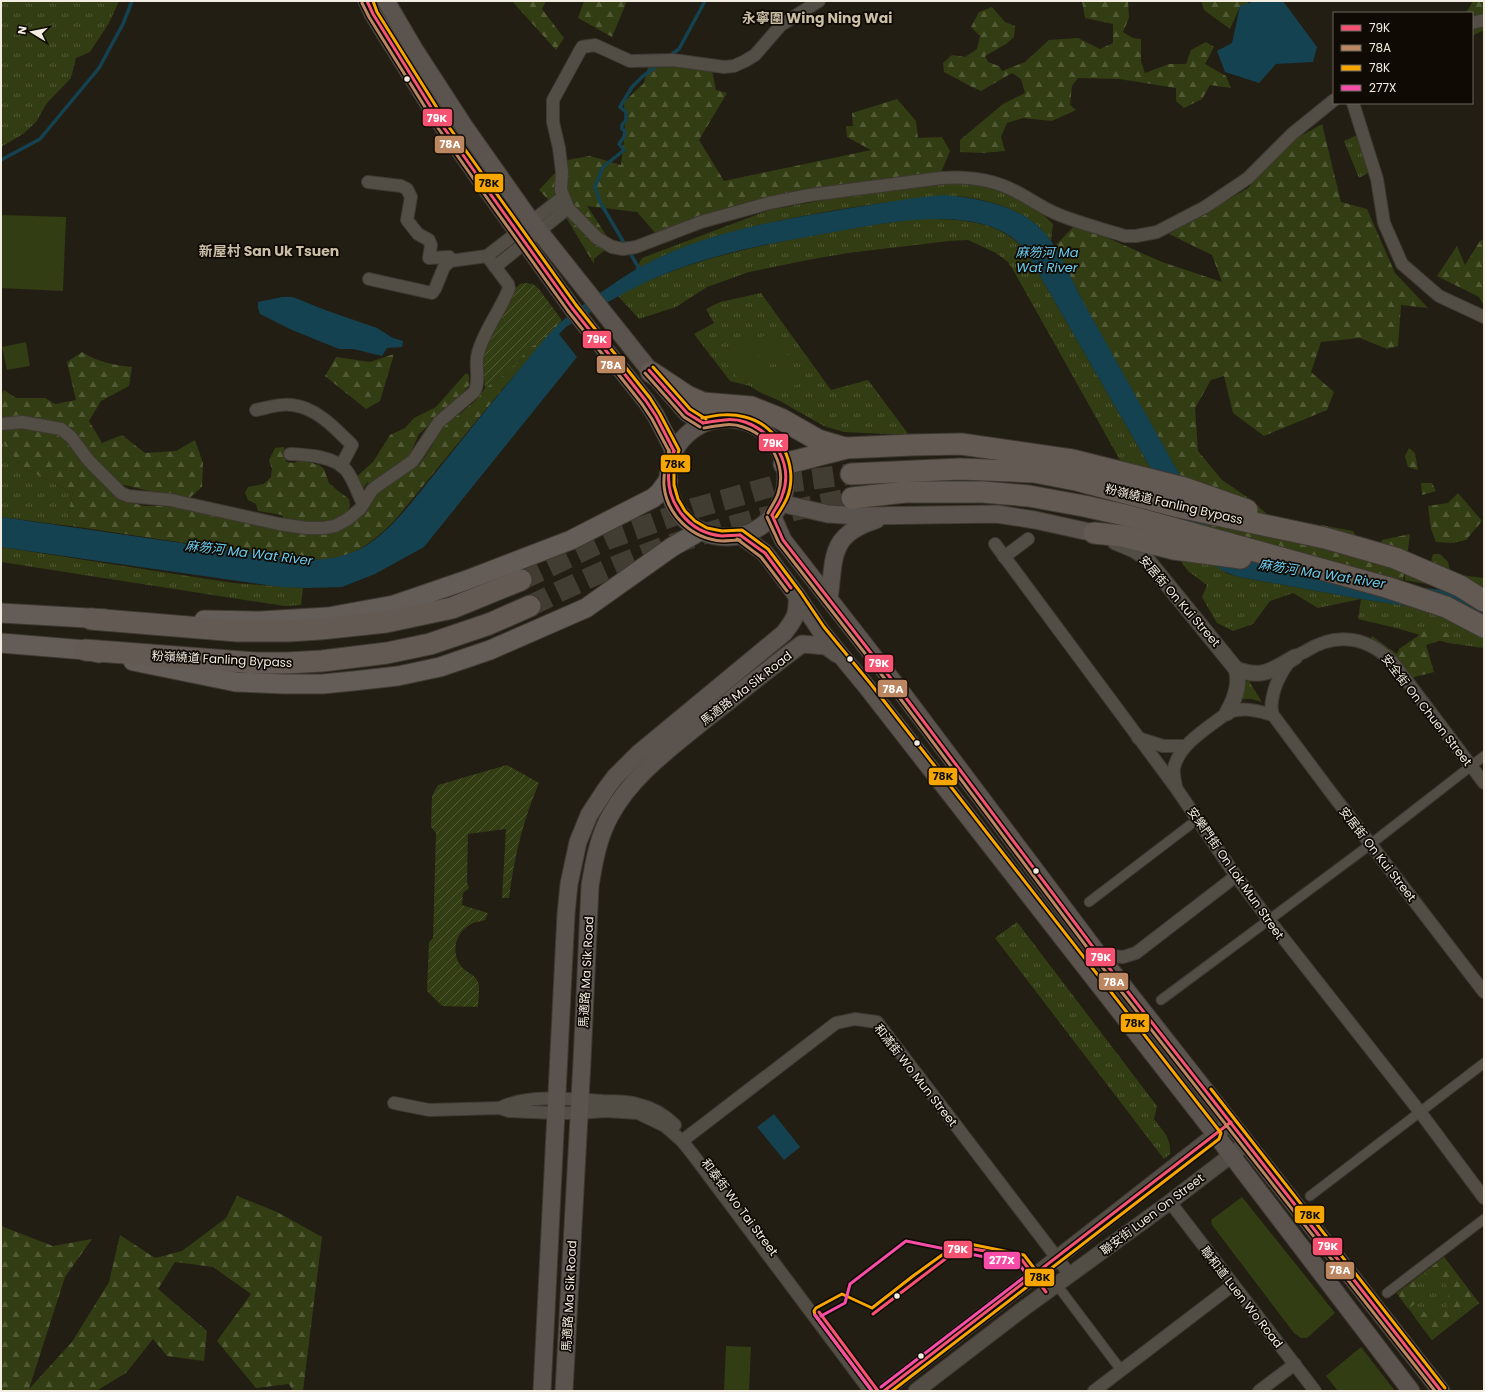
<svg xmlns="http://www.w3.org/2000/svg" width="1485" height="1392" viewBox="0 0 1485 1392" font-family="Poppins,'Noto Sans SC',sans-serif">
<defs>
<pattern id="grass-tufts" width="24" height="20" patternUnits="userSpaceOnUse"><rect width="24" height="20" fill="#333d13"/><path d="M3 7l-1-3M5 7V3M7 7l1-3M15 17l-1-3M17 17v-4M19 17l1-3" fill="none" stroke="#515935"/></pattern>
<pattern id="forest-firs" width="22" height="20" patternUnits="userSpaceOnUse"><rect width="22" height="20" fill="#333d13"/><path d="M5 1l3.5 6h-7zM16 11l3.5 6h-7z" fill="#515935"/></pattern>
<pattern id="garden-furrows" width="10" height="10" patternUnits="userSpaceOnUse"><rect width="10" height="10" fill="#333d13"/><path d="M-1 1l2-2M0 10L10 0M9 11l2-2" fill="none" stroke="#515935"/></pattern>
</defs>
<rect width="100%" height="100%" fill="#231e13"/>
<g fill="url(#grass-tufts)">
<path d="M1 1H119L109 23 90 52 76 58 71 78 47 103 36 122 23 134 1 147Z"/>
<path d="M1359 134 1373 170 1359 178 1344 141Z"/>
<path d="M962 181 1027 199 1053 224 1051 241C1047 236 1043 231 1039 227 1016 205 969 194 938 196 894 201 851 207 808 215 749 226 689 240 635 270L642 258 769 210 902 186Z"/>
<path d="M920 219C958 219 998 219 1025 250L1180 519 1226 573 1239 577 1361 599 1484 618V648L1448 643 1396 628 1358 619 1361 599 1318 608 1293 593 1270 601 1253 624 1233 631 1217 623 1202 597 1207 585 1188 571 1162 535 1012 268 1008 262 996 253 968 240 949 241 848 253 813 259 749 272 707 287 676 307 639 319 618 296C679 262 748 248 815 235 850 229 885 222 920 219Z"/>
<path d="M761 293 831 390 868 380 909 435 844 432 824 426 780 401 759 392 750 386 730 381 694 334 714 323 706 309 720 302Z"/>
<path d="M1 441 24 468 73 493 68 514 78 527 1 517Z"/>
<path d="M1 547 233 583 303 588 301 605 284 606 1 562Z"/>
<path d="M1451 574 1484 578V596Z"/>
<path d="M1249 681 1262 702C1253 699 1246 697 1238 701L1243 682Z"/>
<path d="M1017 922 1157 1106 1154 1119C1164 1133 1171 1137 1170 1154L1164 1159 995 938Z"/>
<path d="M1444 1257 1479 1303 1432 1340 1397 1293Z"/>
</g>
<g fill="url(#forest-firs)">
<path d="M512 1H546L542 9 564 38 556 50Z"/>
<path d="M584 1H627L612 37 578 18Z"/>
<path d="M1082 1H1128L1129 18 1123 32 1133 38 1141 39V61L1145 73 1169 64H1186L1191 50 1206 42 1214 47 1205 64 1226 76 1231 88 1210 85 1202 99 1184 108 1176 101V88L1119 79 1078 78 1072 86 1070 105 1076 110 1052 121 1023 118 1007 123 1001 137 1005 151 982 153 960 152V140L1003 104 1025 93 1021 79 1012 73 981 91 970 86 944 72 943 63 952 55 965 57 977 49 980 36 971 27 979 12 992 7 1005 22 1015 26 1014 37 1006 44 985 56 988 62 999 66 1002 71 1025 62 1049 40 1078 38 1100 49 1113 43V24L1085 18Z"/>
<path d="M1201 1H1248V4L1240 7 1230 29 1204 10Z"/>
<path d="M1473 1H1484V30L1472 36V13H1466Z"/>
<path d="M649 64 711 65 716 90 727 93 699 140 724 181 871 150 847 137 846 126H853L852 113 897 99 916 121 918 138 942 137 950 151 938 180 766 205 658 236 637 212 587 206 608 238 624 243 611 245 594 259V264L567 219 539 190 567 160 590 156 621 165 625 132 624 102 644 83Z"/>
<path d="M1322 124 1341 202 1367 209 1395 273 1428 308 1401 305 1398 346 1387 349 1360 338 1321 342 1311 372 1334 392 1327 410 1264 436 1233 413 1224 376 1211 380 1195 408 1198 451 1222 480 1250 499 1287 532 1321 525 1353 531 1375 565 1382 540 1410 534 1406 565H1430L1433 554H1440L1448 562 1451 574 1443 587 1405 580V569L1403 580 1295 560 1213 535 1083 302 1055 246 1076 224 1162 262 1222 282 1212 255 1169 234 1248 188 1290 142Z"/>
<path d="M1484 239V306L1479 297 1437 276 1457 246 1465 265 1480 241Z"/>
<path d="M561 319V322L549 335 501 391 395 520C363 552 346 561 300 560L78 527 68 514 73 493 24 468 1 441V395L4 390 16 398H45L55 404 76 400 67 362 82 352C97 362 114 365 132 367L129 386 101 401 89 421 102 443 122 435 145 453 176 451 195 440 203 463 202 487 187 500 124 485 108 487 123 500 144 506 180 505 286 521 282 515 258 511 256 504 248 500 245 493 248 487 264 484 271 477 272 469 269 460 275 448 284 447 286 462 294 463 301 460 319 465 324 469 329 483 337 490 349 499 350 506 346 514 355 519 370 505V489L368 482 361 491 353 480 373 462 390 435 405 428 414 418 436 407 466 373 469 375V385L459 398 419 434 408 459 420 464 432 446 441 427 461 413 476 400 485 388 504 375 530 347 538 343Z"/>
<path d="M394 354 380 401 366 409 325 376 336 357 370 362Z"/>
<path d="M1409 448 1415 453 1418 470 1408 467 1405 456Z"/>
<path d="M1421 483H1432L1436 491 1422 495Z"/>
<path d="M1458 493 1482 521 1466 540 1453 543 1436 542 1431 529 1428 506 1448 503Z"/>
<path d="M1431 627 1455 636 1426 645 1434 672 1411 678 1401 662 1367 644 1372 636 1397 654 1399 649Z"/>
<path d="M237 1196 277 1212 322 1237 303 1391H293L289 1384 256 1388 217 1341 251 1294 213 1267 175 1262 158 1289 207 1331 204 1361 167 1356 153 1339 126 1373 96 1391H1V1226L53 1246 92 1239 65 1277 29 1389 72 1342 109 1282 120 1235 155 1258 182 1251 226 1218Z"/>
<path d="M1444 1257 1479 1303 1432 1340 1415 1318 1423 1312 1437 1314 1447 1307 1449 1289 1442 1279 1428 1277 1424 1273Z"/>
<path d="M1415 1280 1418 1284 1416 1303 1408 1309 1397 1293Z"/>
</g>
<g fill="url(#garden-furrows)">
<path d="M525 283 533 284 539 289 561 319 538 343 530 347 516 364 504 375 485 388C485 379 482 371 482 363 482 347 507 305 515 289L520 284Z"/>
<path d="M507 765 539 783C523 820 514 858 509 898H502L506 829 468 834 467 882 469 888 463 893 462 905 488 913 485 920C479 922 473 922 468 926 455 934 451 954 461 966 465 972 474 974 477 980 481 986 478 1000 478 1007L442 1006 427 991 429 942 433 938 436 833 431 827 432 796 438 785Z"/>
</g>
<g fill="#333d13">
<path d="M1 215 66 217 63 291 1 288Z"/>
<path d="M768 333H773C776 344 782 351 790 357L788 364C767 359 771 375 755 351L747 349 743 346 744 341 748 338C756 339 762 338 768 333Z"/>
<path d="M26 342 30 366 7 370 2 347Z"/>
<path d="M738 344C751 361 758 375 782 369L784 372 802 367 806 382 769 393 764 380 755 376 741 382 719 354Z"/>
<path d="M1242 1197 1335 1313 1307 1338H1301L1294 1333 1212 1225 1211 1220Z"/>
<path d="M726 1346 751 1347 749 1391 724 1390Z"/>
<path d="M1361 1347 1395 1391H1338L1326 1376Z"/>
</g>
<g fill="#144250">
<path d="M1255 1H1283L1317 47 1313 62 1276 64 1259 83 1225 72 1217 51 1232 43 1240 6Z"/>
<path d="M946 195C976 198 1016 205 1039 227 1061 248 1070 279 1085 305 1128 382 1171 459 1213 535L1398 584 1484 596V618L1361 599 1239 577C1232 574 1225 573 1219 568 1204 558 1191 534 1180 519L1025 250C1021 246 1018 242 1014 239 996 224 968 220 946 219 906 218 867 226 829 233 772 243 715 253 662 275 631 288 603 305 574 322L566 327 559 334 577 357 424 547 375 574 342 587 306 588 281 587 1 547V517L300 560C324 560 347 558 367 545 394 528 417 495 437 471 464 437 491 404 518 371 532 354 546 336 562 321 574 311 587 302 600 293 615 283 630 272 646 264 707 232 778 220 845 209 878 204 912 197 946 195Z"/>
<path d="M282 297H293L325 310 377 328 393 338 403 341 402 347 387 348 382 356 353 349H339L292 330 260 314 258 308V302Z"/>
<path d="M774 1114 800 1147 784 1160 757 1127Z"/>
</g>
<g fill="none" stroke-linecap="round" stroke-linejoin="round">
<g stroke="#144250" stroke-width="3.5">
<path d="M669 56 679 49 705 1"/>
<path d="M1 160 40 139 99 68 123 24 132 1"/>
<path d="M640 270 600 202 595 187 603 167 624 150 619 144 624 137 625 131 622 129V125L626 120V112L620 107 632 87 642 77 659 64"/>
</g>
<g stroke="#423d32" stroke-width="21" stroke-dasharray="21 10" stroke-linecap="butt">
<path d="M521 580 608 539 695 508 784 483 851 474"/>
<path d="M530 606C586 578 644 552 704 534 753 519 802 508 852 498"/>
</g>
<defs>
<g id="pedestrian">
<path d="M1089 902 1190 825"/>
<path d="M1161 1000 1363 850 1484 756"/>
<path d="M1310 1196 1484 1063"/>
<path d="M1057 1285 1121 1370"/>
<path d="M1387 1293 1484 1219"/>
</g>
<g id="minor">
<path d="M819 1 781 25 755 55 745 61 734 66 724 67 673 60 630 61 595 45 582 47 553 100V122L559 148 562 172 561 190 568 208 597 238 612 247 623 249 636 247 701 222 769 203 810 195 941 178C967 176 992 179 1015 191 1029 198 1041 207 1055 213 1075 222 1103 229 1125 236H1136L1157 232 1205 207 1248 178 1292 134 1334 100"/>
<path d="M1472 23 1484 20"/>
<path d="M1353 103 1377 179 1384 223 1402 264 1439 296 1484 317"/>
<path d="M368 182 401 186 407 189 411 197 407 220 418 234 429 240 431 245 429 258 449 257 450 261"/>
<path d="M495 267 568 208"/>
<path d="M369 279 432 293 435 289 444 267 450 261 487 256 563 197"/>
<path d="M256 410C267 408 280 403 292 405 316 407 336 429 352 445L341 466"/>
<path d="M1 424 22 422 61 429 71 437 89 461 121 493 128 496 171 500 279 524 306 528H324L335 526 348 519 360 509 372 490 377 486 413 461 439 422 474 392C481 381 474 366 478 353 484 330 501 310 509 288L508 284 487 256"/>
<path d="M290 454C308 455 334 456 346 470 353 478 358 494 363 504"/>
<path d="M995 544 1176 788 1236 876 1269 920 1420 1112 1484 1198"/>
<path d="M1004 557 1028 539"/>
<path d="M1138 738 1163 746H1185"/>
<path d="M1484 783 1395 665C1370 637 1337 631 1306 651 1303 653 1298 654 1295 657 1286 663 1277 680 1274 691 1272 699 1270 707 1273 715L1329 790 1484 992"/>
<path d="M1176 786C1175 781 1173 773 1174 768 1179 744 1209 727 1227 713 1243 706 1257 711 1273 715"/>
<path d="M1099 955 1123 957 1136 953 1236 876"/>
<path d="M394 1103 429 1110 500 1108 509 1111 556 1113H578L606 1111 638 1113 665 1126 682 1141 694 1156 870 1391"/>
<path d="M500 1108C526 1094 574 1099 603 1101 614 1101 627 1101 637 1104 651 1107 665 1115 675 1125"/>
<path d="M682 1141 836 1023 855 1019 877 1022 1070 1275"/>
<path d="M1170 1202 1315 1391"/>
<path d="M1094 1391 1233 1285"/>
<path d="M1259 1391 1295 1364"/>
</g>
<g id="tertiary">
<path d="M1115 542 1134 550 1145 557 1236 669C1241 684 1235 699 1227 713"/>
<path d="M1236 669C1263 679 1272 670 1295 657"/>
<path d="M884 1391 1034 1276 1231 1122"/>
<path d="M916 1391 1023 1309 1170 1202 1247 1143"/>
</g>
<g id="secondary">
<path d="M367 1 373 14 442 125 491 195 572 308 646 401 656 416 674 451"/>
<path d="M386 1 416 52 464 126 531 221 651 372 687 413 703 423"/>
<circle cx="727" cy="478" r="59"/>
<path d="M780 503 828 514 860 516 997 514 1035 520 1094 533"/>
<path d="M772 515 783 540 903 694 1099 955 1441 1391"/>
<path d="M740 535 765 553 797 596 820 630 866 686 1216 1135 1411 1391"/>
<path d="M829 599C835 558 828 535 876 520"/>
<path d="M542 1391 566 914 569 884 578 842 589 815 606 789 615 777 639 753 784 633C795 619 798 614 797 596"/>
<path d="M564 1391 582 1062 590 886C594 862 598 838 610 816 632 775 671 748 706 719 738 694 769 668 802 644L826 646 837 654"/>
</g>
<g id="primary">
<path d="M1 613 105 619"/>
<path d="M204 620 261 621 328 617 394 605 467 580 571 540 653 498 659 493 668 481"/>
<path d="M1 643 85 650 99 653"/>
<path d="M133 661 236 682 284 684H323L353 681 398 676 440 667 490 650 586 608 672 547 700 531"/>
</g>
<g id="motorway">
<path d="M651 372 687 396 703 403 751 407 781 419 818 440 845 448"/>
<path d="M784 464 846 448 911 445 961 444 1072 460 1184 488 1247 510"/>
<path d="M851 474 960 469 1034 472 1076 480 1179 507 1325 538 1395 558 1460 586 1484 601"/>
<path d="M852 498 905 492H983L1029 496 1084 506 1129 516 1386 587 1446 607 1484 627"/>
<path d="M1094 533 1123 536 1174 549 1241 558"/>
<path d="M91 619 237 631H288L320 629 386 622 452 608 521 580"/>
<path d="M85 650 257 663H286L322 661 387 653 430 644 489 624 530 606"/>
</g>
</defs>
<use href="#pedestrian" stroke="#3e3932" stroke-width="11"/>
<use href="#minor" stroke="#3e3932" stroke-width="14"/>
<use href="#tertiary" stroke="#3e3932" stroke-width="17"/>
<use href="#secondary" stroke="#3e3932" stroke-width="19"/>
<use href="#primary" stroke="#3e3932" stroke-width="21"/>
<use href="#motorway" stroke="#3e3932" stroke-width="23"/>
<use href="#pedestrian" stroke="#524e46" stroke-width="9"/>
<use href="#minor" stroke="#524e46" stroke-width="12"/>
<use href="#tertiary" stroke="#524e46" stroke-width="15"/>
<use href="#secondary" stroke="#5b544e" stroke-width="17"/>
<use href="#primary" stroke="#645c56" stroke-width="19"/>
<use href="#motorway" stroke="#645a54" stroke-width="21"/>
<defs>
<g id="bus-1">
<path d="M367 1 373 14 442 125 491 195 572 308 646 401 656 416 674 451"/>
<path d="M649 370 687 413 703 423"/>
<path d="M703 423C717 421 731 417 745 422 775 433 794 466 782 496 780 503 775 509 772 515"/>
<path d="M674 451C672 457 670 463 669 469 665 502 688 533 722 536 727 536 734 535 740 535"/>
<path d="M772 515 783 540 903 694 1099 955 1441 1391"/>
<path d="M740 535 765 553 791 588"/>
<path d="M819 1312 878 1391"/>
<path d="M873 1314 961 1247 997 1253 1022 1260 1046 1292"/>
<path d="M884 1391 1231 1122"/>
</g>
<g id="bus-2">
<path d="M362 3 369 17 438 128 487 198 568 311 642 404 652 419 670 453"/>
<path d="M645 373 684 417 700 427"/>
<path d="M704 428C717 426 730 422 743 427 771 436 787 466 778 494 776 500 771 507 768 513"/>
<path d="M669 450C666 462 663 473 664 486 667 515 692 539 722 541 728 541 734 540 740 540"/>
<path d="M767 517 779 543 899 697 1095 958 1435 1391"/>
<path d="M737 539 761 557 787 591"/>
</g>
<g id="bus-3">
<path d="M373 1 377 12 449 127 576 305 650 398 660 414 679 450 674 469V485L678 499 685 511 695 521 707 528 722 531 742 530 768 549 801 593 824 627 870 683 1221 1133 1219 1139 892 1391"/>
<path d="M653 367 690 409 706 419"/>
<path d="M702 418C717 415 730 413 745 417 779 425 800 466 787 498 784 505 780 511 776 517"/>
<path d="M1211 1089 1445 1388"/>
<path d="M872 1391 815 1315 814 1311 816 1308 842 1294 872 1308 913 1276 960 1242 1024 1255 1047 1285 1052 1282"/>
</g>
<g id="bus-4">
<path d="M815 1315 872 1391"/>
<path d="M821 1316 845 1303 850 1284 906 1241 1019 1264 1027 1275 881 1387"/>
</g>
</defs>
<use href="#bus-1" stroke="#0f0a04" stroke-width="6"/>
<use href="#bus-2" stroke="#0f0a04" stroke-width="6"/>
<use href="#bus-3" stroke="#0f0a04" stroke-width="6"/>
<use href="#bus-4" stroke="#0f0a04" stroke-width="6"/>
<use href="#bus-1" stroke="#f65372" stroke-width="3"/>
<use href="#bus-2" stroke="#bb8660" stroke-width="3"/>
<use href="#bus-3" stroke="#f7a600" stroke-width="3"/>
<use href="#bus-4" stroke="#f54da8" stroke-width="3"/>
</g>
<g fill="#f3ede1" stroke="#0f0a04" stroke-width="1.5">
<circle cx="407" cy="79" r="3.5"/>
<circle cx="850" cy="659" r="3.5"/>
<circle cx="917" cy="743" r="3.5"/>
<circle cx="1036" cy="871" r="3.5"/>
<circle cx="897" cy="1296" r="3.5"/>
<circle cx="921" cy="1356" r="3.5"/>
</g>
<g text-anchor="middle" dominant-baseline="central" stroke-width="3.5" stroke-linejoin="round" paint-order="stroke">
<g font-size="12" fill="#f3ede1" stroke="#0f0a04">
<text transform="translate(1174 504) rotate(13)">粉嶺繞道 Fanling Bypass</text>
<text transform="translate(1180 601) rotate(49)">安居街 On Kui Street</text>
<text transform="translate(222 659) rotate(3)">粉嶺繞道 Fanling Bypass</text>
<text transform="translate(746 688) rotate(-38)">馬適路 Ma Sik Road</text>
<text transform="translate(1427 710) rotate(52)">安全街 On Chuen Street</text>
<text transform="translate(1378 854) rotate(52)">安居街 On Kui Street</text>
<text transform="translate(1236 873) rotate(55)">安樂門街 On Lok Mun Street</text>
<text transform="translate(586 972) rotate(-87)">馬適路 Ma Sik Road</text>
<text transform="translate(916 1075) rotate(52)">和滿街 Wo Mun Street</text>
<text transform="translate(740 1207) rotate(53)">和泰街 Wo Tai Street</text>
<text transform="translate(1152 1214) rotate(-37)">聯安街 Luen On Street</text>
<text transform="translate(569 1296) rotate(-87)">馬適路 Ma Sik Road</text>
<text transform="translate(1242 1297) rotate(52)">聯和道 Luen Wo Road</text>
</g>
<g font-size="13" font-style="italic" fill="#6bcef1" stroke="#0f0a04">
<text x="1047" y="252">麻笏河 Ma<tspan x="1047" dy="15">Wat River</tspan></text>
<text transform="translate(249 553) rotate(7)">麻笏河 Ma Wat River</text>
<text transform="translate(1322 574) rotate(9)">麻笏河 Ma Wat River</text>
</g>
<g font-size="14" font-weight="bold" fill="#cbbea6" stroke="#0f0a04">
<text x="817" y="18">永寧圍 Wing Ning Wai</text>
<text x="269" y="251">新屋村 San Uk Tsuen</text>
</g>
</g>
<g stroke="#0f0a04" stroke-width="1.5">
<rect x="422" y="108" width="31" height="19" rx="4" fill="#f65372"/>
<rect x="434" y="135" width="31" height="19" rx="4" fill="#bb8660"/>
<rect x="474" y="173" width="30" height="20" rx="4" fill="#f7a600"/>
<rect x="582" y="330" width="30" height="19" rx="4" fill="#f65372"/>
<rect x="596" y="355" width="30" height="19" rx="4" fill="#bb8660"/>
<rect x="758" y="433" width="31" height="19" rx="4" fill="#f65372"/>
<rect x="660" y="454" width="31" height="19" rx="4" fill="#f7a600"/>
<rect x="864" y="654" width="30" height="19" rx="4" fill="#f65372"/>
<rect x="877" y="679" width="31" height="19" rx="4" fill="#bb8660"/>
<rect x="928" y="767" width="30" height="19" rx="4" fill="#f7a600"/>
<rect x="1085" y="947" width="31" height="20" rx="4" fill="#f65372"/>
<rect x="1098" y="972" width="31" height="19" rx="4" fill="#bb8660"/>
<rect x="1120" y="1013" width="30" height="20" rx="4" fill="#f7a600"/>
<rect x="1294" y="1205" width="31" height="19" rx="4" fill="#f7a600"/>
<rect x="1312" y="1237" width="31" height="19" rx="4" fill="#f65372"/>
<rect x="943" y="1240" width="30" height="19" rx="4" fill="#f65372"/>
<rect x="983" y="1251" width="38" height="19" rx="4" fill="#f54da8"/>
<rect x="1325" y="1261" width="30" height="19" rx="4" fill="#bb8660"/>
<rect x="1024" y="1268" width="31" height="19" rx="4" fill="#f7a600"/>
</g>
<g font-size="11" text-anchor="middle" font-weight="bold" fill="#fff">
<text x="437" y="122">79K</text>
<text x="450" y="148">78A</text>
<text x="597" y="343">79K</text>
<text x="611" y="369">78A</text>
<text x="773" y="447">79K</text>
<text x="879" y="667">79K</text>
<text x="893" y="693">78A</text>
<text x="1101" y="961">79K</text>
<text x="1114" y="986">78A</text>
<text x="1328" y="1250">79K</text>
<text x="958" y="1253">79K</text>
<text x="1002" y="1264">277X</text>
<text x="1340" y="1274">78A</text>
</g>
<g font-size="11" text-anchor="middle" font-weight="bold" fill="#111">
<text x="489" y="187">78K</text>
<text x="675" y="468">78K</text>
<text x="943" y="780">78K</text>
<text x="1135" y="1027">78K</text>
<text x="1310" y="1219">78K</text>
<text x="1040" y="1281">78K</text>
</g>
<rect width="1485" height="1392" fill="none" stroke="#f3ede1" stroke-width="4"/>
<rect x="1333" y="12" width="140" height="92" fill="#0f0a04" stroke="#6a655c"/>
<rect x="1341" y="25" width="20" height="6" fill="#f65372" stroke="#6a655c"/>
<text x="1369" y="32" font-size="12" fill="#f3ede1">79K</text>
<rect x="1341" y="45" width="20" height="6" fill="#bb8660" stroke="#6a655c"/>
<text x="1369" y="52" font-size="12" fill="#f3ede1">78A</text>
<rect x="1341" y="65" width="20" height="6" fill="#f7a600" stroke="#6a655c"/>
<text x="1369" y="72" font-size="12" fill="#f3ede1">78K</text>
<rect x="1341" y="85" width="20" height="6" fill="#f54da8" stroke="#6a655c"/>
<text x="1369" y="92" font-size="12" fill="#f3ede1">277X</text>
<g transform="translate(32 32) rotate(280)" stroke="#0f0a04" stroke-width="3" paint-order="stroke">
<path d="M0-3L7 15L0 10L-7 15Z" fill="#f3ede1"/>
<text y="-6" font-size="11" font-weight="bold" text-anchor="middle" fill="#f3ede1">N</text>
</g>
</svg>
